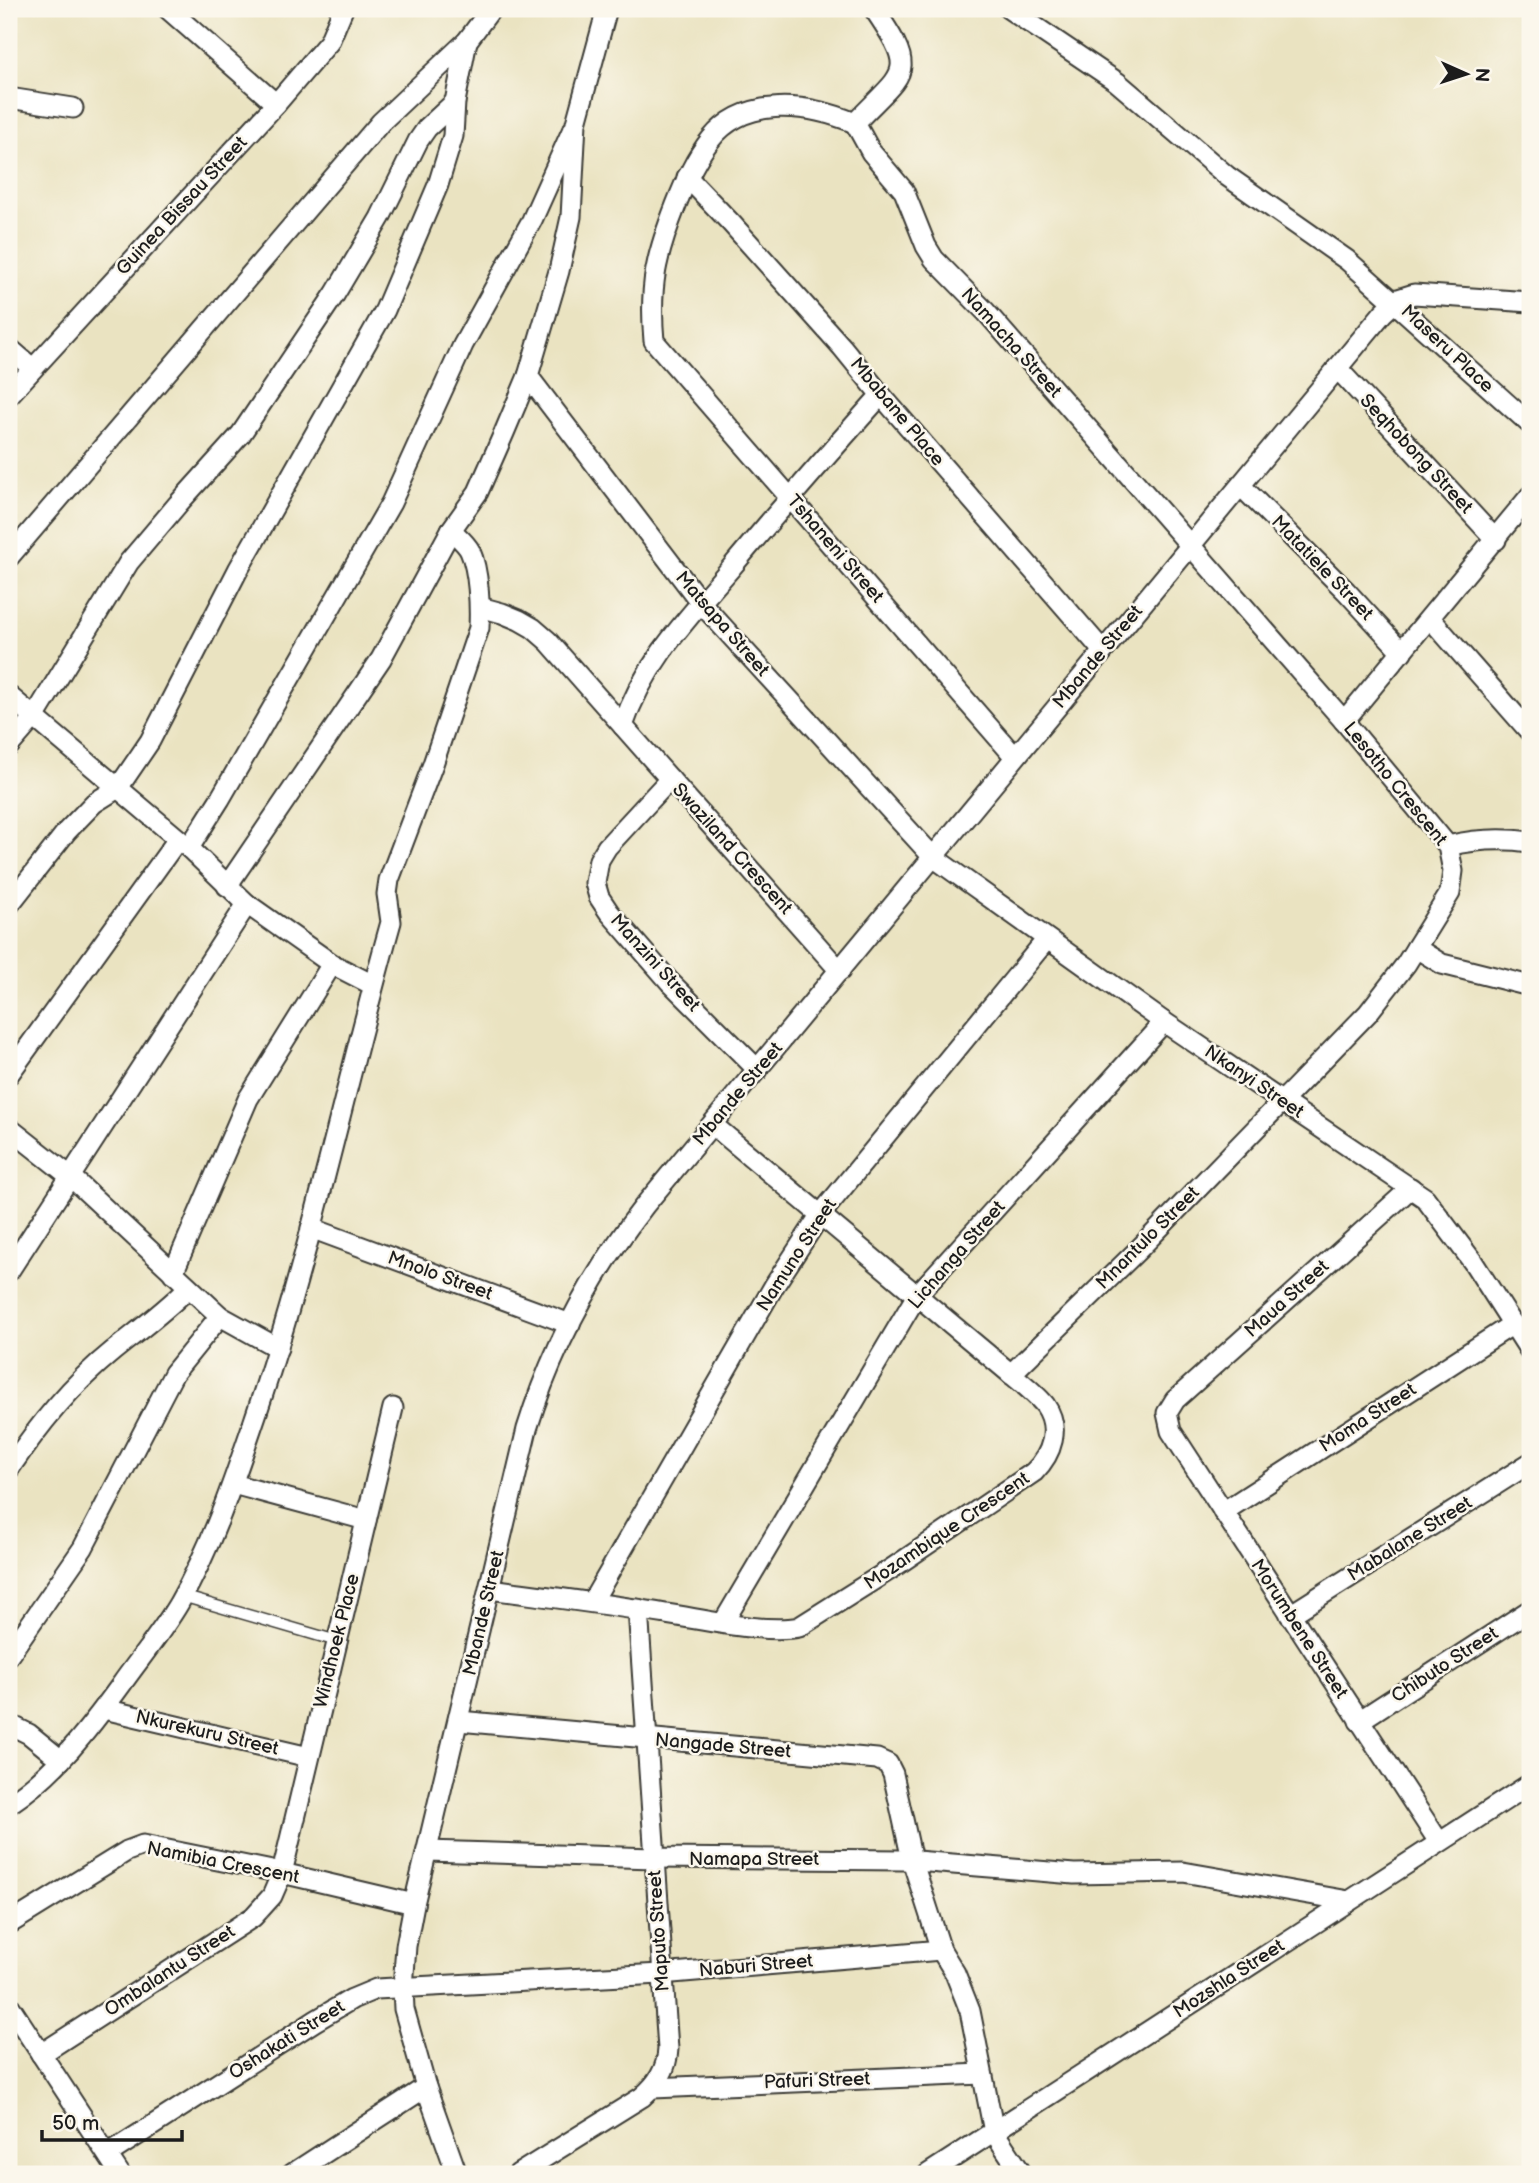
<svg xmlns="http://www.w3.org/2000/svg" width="1539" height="2183" viewBox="0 0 1539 2183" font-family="'Balsamiq Sans',sans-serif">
<rect width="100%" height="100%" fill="#fbf7ec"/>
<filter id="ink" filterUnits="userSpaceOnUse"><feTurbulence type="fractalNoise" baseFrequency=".0143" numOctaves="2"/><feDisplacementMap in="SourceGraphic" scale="14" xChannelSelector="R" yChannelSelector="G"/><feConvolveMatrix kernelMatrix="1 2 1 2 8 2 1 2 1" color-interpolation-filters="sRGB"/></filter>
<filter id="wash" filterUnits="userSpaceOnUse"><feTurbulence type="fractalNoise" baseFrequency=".00686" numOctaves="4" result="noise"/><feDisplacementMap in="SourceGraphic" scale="28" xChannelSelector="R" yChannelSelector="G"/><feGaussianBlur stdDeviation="1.57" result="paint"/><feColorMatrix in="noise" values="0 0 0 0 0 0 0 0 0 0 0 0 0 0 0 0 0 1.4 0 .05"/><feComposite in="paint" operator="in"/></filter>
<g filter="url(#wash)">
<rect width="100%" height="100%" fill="#eae3c1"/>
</g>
<g filter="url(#ink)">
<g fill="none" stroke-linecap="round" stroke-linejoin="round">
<defs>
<path id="service" d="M182 1596 337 1641"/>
<g id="minor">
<path d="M168 9 276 104"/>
<path d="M1009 9 1117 82 1227 176 1347 260 1530 424"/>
<path d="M9 98 73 108"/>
<path d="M855 123 871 152 904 191 926 246 934 259 986 312 1344 721 1448 846 1453 871 1450 893 1406 964 1368 1013 1138 1250 1011 1374"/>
<path d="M855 123C809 104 746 95 711 139 695 159 685 182 676 205 656 256 649 285 654 341L1015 757"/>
<path d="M855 123C905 70 919 75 874 9"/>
<path d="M687 177 731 223 842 347 881 395 1103 651"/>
<path d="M9 348 32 368"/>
<path d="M1337 368 1496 540"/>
<path d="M528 376 701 603 933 857 1164 1022 1425 1198 1473 1262 1530 1351"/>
<path d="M9 395 276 104 329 42 343 9"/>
<path d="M1241 486 1346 591 1402 652"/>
<path d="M9 557 381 122 467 41 491 9"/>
<path d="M480 607 502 613 519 620 533 628 548 641 623 726"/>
<path d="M1430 618 1530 732"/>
<path d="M9 696 189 848 247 904 332 964 373 985"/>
<path d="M1344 721 1530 496"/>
<path d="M9 746 35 716 129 562 178 504 241 434 335 294 380 218 418 141 427 128 455 102"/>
<path d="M670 779 607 847 599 860 595 883 599 897 609 912 670 982 758 1070"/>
<path d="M1448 846C1477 839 1501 838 1530 842"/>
<path d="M189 848 220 799 391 503 463 345 532 220 572 131"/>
<path d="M227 886 381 659 451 530 478 492 504 433 528 376 559 271 571 217 576 123 607 9"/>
<path d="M9 905 67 831 94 803 118 788 150 741 238 570 385 310 438 185 453 136 455 102 467 41"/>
<path d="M1416 948 1442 964 1530 986"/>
<path d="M840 971 623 726C644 663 687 619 730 569 779 510 830 452 881 395"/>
<path d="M9 1074 178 839"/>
<path d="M9 1128 71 1177 220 1316 278 1348"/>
<path d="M1411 1188 1175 1400 1167 1413 1171 1431 1439 1842"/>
<path d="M311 1228 570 1324"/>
<path d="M9 1271 247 904"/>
<path d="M173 1273 248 1099 332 964"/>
<path d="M9 1469C39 1425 71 1385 113 1351 139 1330 164 1312 188 1288"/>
<path d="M233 1484 366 1520"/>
<path d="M1223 1512 1513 1324"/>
<path d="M490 1589C549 1597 607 1604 666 1614 701 1619 765 1634 799 1627L891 1569 1034 1472C1052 1454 1061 1428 1045 1405 1036 1394 1022 1383 1011 1374L713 1125"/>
<path d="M592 1602 774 1286 821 1214 1047 939"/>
<path d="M1290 1615 1530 1463"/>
<path d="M723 1623 917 1295 1164 1022"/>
<path d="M9 1655 83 1548 174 1373 220 1316"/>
<path d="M104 1709 309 1757"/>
<path d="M459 1721 877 1759 888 1764 893 1774 912 1860 941 1950 955 1973 970 2011 994 2132 1022 2174"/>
<path d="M1359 1721 1530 1610"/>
<path d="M9 1724 29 1734 61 1760"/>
<path d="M9 1804C55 1774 89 1729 121 1685 140 1658 162 1632 179 1603 213 1544 235 1477 257 1412 311 1252 345 1085 391 922L387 894 389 880 433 764 479 628C480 607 479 571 470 551 466 543 458 537 451 530"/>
<path d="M427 1851 654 1858 904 1860 1074 1874 1183 1872 1349 1901"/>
<path d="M9 1924 127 1851 143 1845 282 1873 414 1904"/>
<path d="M9 2005 120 2174"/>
<path d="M41 2054 253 1917 272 1896 282 1873 393 1408"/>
<path d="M653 2088 982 2074"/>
<path d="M108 2154 315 2021 352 1999 376 1989 661 1974 941 1950"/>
<path d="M292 2174 426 2087"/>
<path d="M457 2174 426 2087 404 2009 403 1988 406 1946 414 1904 527 1429C552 1348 593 1272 645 1205L1383 313 1398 299 1414 294 1530 302"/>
<path d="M518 2174 642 2097C657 2084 667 2070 668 2049L638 1609"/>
<path d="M928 2174 1530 1784"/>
</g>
</defs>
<use href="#service" stroke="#3b3a35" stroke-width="13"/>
<use href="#minor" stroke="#3b3a35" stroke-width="23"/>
<use href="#service" stroke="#fff" stroke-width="10"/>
<use href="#minor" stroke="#fff" stroke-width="19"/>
</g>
</g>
<g text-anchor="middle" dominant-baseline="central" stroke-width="5" stroke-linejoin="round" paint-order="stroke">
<g font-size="19" fill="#1c1c1c" stroke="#fbf7ec">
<text transform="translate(182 206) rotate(-47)">Guinea Bissau Street</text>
<text transform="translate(1011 343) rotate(48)">Namacha Street</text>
<text transform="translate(1447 349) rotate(43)">Maseru Place</text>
<text transform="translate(897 412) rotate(50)">Mbabane Place</text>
<text transform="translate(1416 454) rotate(47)">Seqhobong Street</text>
<text transform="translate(835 549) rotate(49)">Tshaneni Street</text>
<text transform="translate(1322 568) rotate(46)">Matatiele Street</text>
<text transform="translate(722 624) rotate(49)">Matsapa Street</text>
<text transform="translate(1098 657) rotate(-50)">Mbande Street</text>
<text transform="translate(1395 784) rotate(51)">Lesotho Crescent</text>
<text transform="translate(732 849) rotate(48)">Swaziland Crescent</text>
<text transform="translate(655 963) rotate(48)">Manzini Street</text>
<text transform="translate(1254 1082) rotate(34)">Nkanyi Street</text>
<text transform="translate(738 1094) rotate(-50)">Mbande Street</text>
<text transform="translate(1148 1238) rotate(-45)">Mnantulo Street</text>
<text transform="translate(797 1255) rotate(-57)">Namuno Street</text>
<text transform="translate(957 1255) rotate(-49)">Lichanga Street</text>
<text transform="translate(440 1276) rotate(20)">Mnolo Street</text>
<text transform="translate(1287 1299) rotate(-42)">Maua Street</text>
<text transform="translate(1368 1418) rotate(-33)">Moma Street</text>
<text transform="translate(947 1531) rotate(-34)">Mozambique Crescent</text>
<text transform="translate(1410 1539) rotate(-32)">Mabalane Street</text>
<text transform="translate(484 1613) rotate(-77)">Mbande Street</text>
<text transform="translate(1299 1629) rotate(57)">Morumbene Street</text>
<text transform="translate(337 1641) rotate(-76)">Windhoek Place</text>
<text transform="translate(1445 1665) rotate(-33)">Chibuto Street</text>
<text transform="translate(207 1733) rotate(13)">Nkurekuru Street</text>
<text transform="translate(723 1746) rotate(5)">Nangade Street</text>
<text x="754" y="1859">Namapa Street</text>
<text transform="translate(223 1863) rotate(11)">Namibia Crescent</text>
<text transform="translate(659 1931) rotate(-94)">Maputo Street</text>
<text transform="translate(756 1966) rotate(-5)">Naburi Street</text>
<text transform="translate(170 1971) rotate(-33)">Ombalantu Street</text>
<text transform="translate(1229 1979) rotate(-33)">Mozshla Street</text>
<text transform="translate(287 2040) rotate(-32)">Oshakati Street</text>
<text transform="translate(817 2081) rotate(-2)">Pafuri Street</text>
</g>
</g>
<rect width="1539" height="2183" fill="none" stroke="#fbf7ec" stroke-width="35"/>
<g transform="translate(1466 74) rotate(93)" stroke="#fbf7ec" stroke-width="5" paint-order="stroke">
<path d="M0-5L12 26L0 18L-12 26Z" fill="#1c1c1c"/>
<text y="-10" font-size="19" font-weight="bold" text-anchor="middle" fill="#1c1c1c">N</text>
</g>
<path d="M42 2130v10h140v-10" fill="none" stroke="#1c1c1c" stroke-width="3.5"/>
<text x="52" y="2130" font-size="21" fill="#1c1c1c" stroke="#fbf7ec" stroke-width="5" paint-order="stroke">50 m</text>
</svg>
